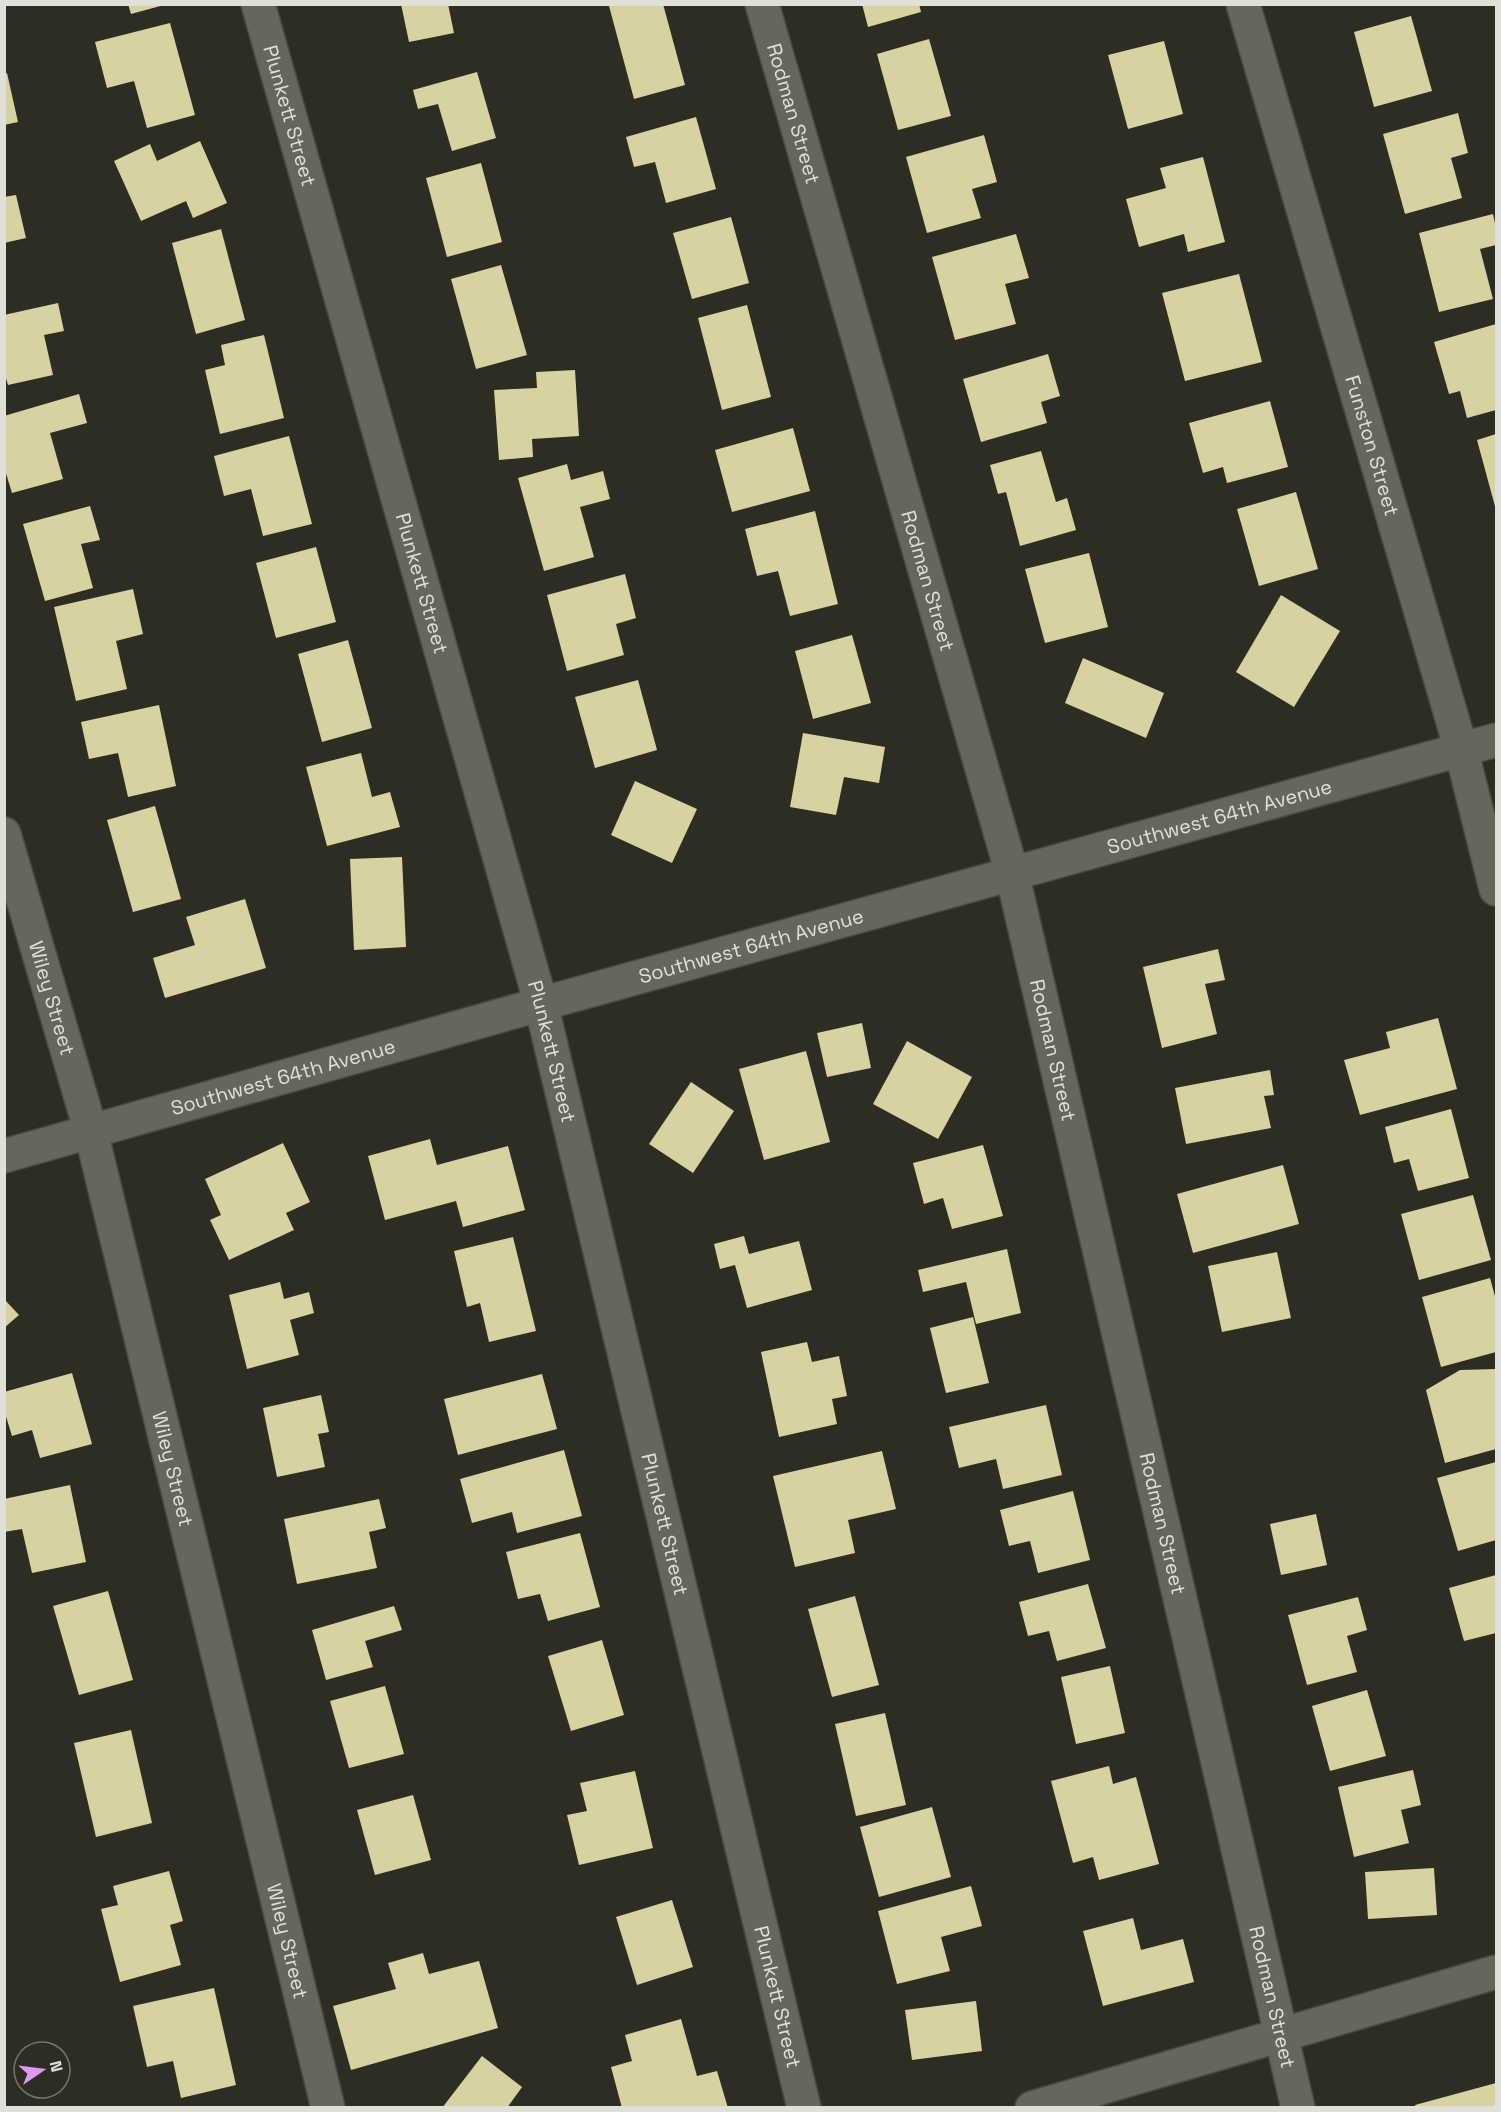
<svg xmlns="http://www.w3.org/2000/svg" width="1501" height="2112" viewBox="0 0 1501 2112" font-family="'Space Grotesk',sans-serif">
<rect width="100%" height="100%" fill="#2d2d24"/>
<g fill="#d6d3a1">
<path d="M128 4H164V5L131 14Z"/>
<path d="M401 4H448L454 33 409 42Z"/>
<path d="M616 4H663L685 85 634 99 609 6Z"/>
<path d="M862 4H919L921 12 868 27Z"/>
<path d="M1411 16 1432 91 1374 107 1354 32Z"/>
<path d="M170 23 195 115 147 128 134 81 107 88 95 42Z"/>
<path d="M929 39 951 116 898 130 877 54Z"/>
<path d="M1164 41 1183 114 1128 129 1108 55Z"/>
<path d="M477 72 496 138 452 151 438 104 418 109 413 90Z"/>
<path d="M7 73 18 122 4 125V74Z"/>
<path d="M1458 113 1468 153 1451 158 1462 198 1405 214 1383 134Z"/>
<path d="M696 117 716 189 666 203 655 162 634 167 626 137Z"/>
<path d="M984 135 997 182 972 189 981 218 927 233 906 157Z"/>
<path d="M200 141 227 203 193 218 186 201 141 221 114 161 150 144 157 161Z"/>
<path d="M1203 157 1225 242 1188 252 1184 234 1139 247 1126 199 1166 188 1160 168Z"/>
<path d="M481 163 502 242 447 257 426 178Z"/>
<path d="M16 195 26 238 4 243V197Z"/>
<path d="M1493 214 1496 228V245L1480 249 1493 299 1439 312 1419 233Z"/>
<path d="M731 217 749 283 692 299 673 233Z"/>
<path d="M221 229 245 320 196 334 172 243Z"/>
<path d="M1016 234 1029 278 1005 284 1016 324 955 340 932 257Z"/>
<path d="M501 265 527 355 476 369 451 279Z"/>
<path d="M1239 274 1262 362 1185 381 1162 293Z"/>
<path d="M58 303 64 331 44 335 53 375 8 385 4 372V315Z"/>
<path d="M747 305 771 397 722 410 698 318Z"/>
<path d="M1496 324V410L1467 418 1460 391 1449 394 1434 342Z"/>
<path d="M264 335 284 418 220 434 205 370 225 365 221 345Z"/>
<path d="M1048 354 1060 396 1041 402 1047 423 981 442 963 379Z"/>
<path d="M575 370 579 436 532 439 533 457 499 460 494 390 537 388 536 372Z"/>
<path d="M79 394 87 423 50 433 63 479 12 493 4 467V416Z"/>
<path d="M1270 401 1288 467 1227 483 1223 467 1203 473 1189 423Z"/>
<path d="M793 428 810 491 732 512 715 450Z"/>
<path d="M1496 434V510L1477 440Z"/>
<path d="M289 436 312 524 263 536 251 489 224 496 214 456Z"/>
<path d="M1041 451 1056 502 1067 498 1076 530 1020 546 1006 492 998 494 990 465Z"/>
<path d="M567 464 571 480 603 471 610 499 580 507 594 557 544 571 518 478Z"/>
<path d="M1296 492 1318 569 1259 586 1237 509Z"/>
<path d="M90 506 100 540 81 544 93 588 45 601 23 524Z"/>
<path d="M815 511 838 604 790 616 778 571 757 576 745 529Z"/>
<path d="M316 547 336 622 276 638 256 563Z"/>
<path d="M1089 553 1108 627 1045 643 1025 569Z"/>
<path d="M625 574 636 618 616 624 624 655 567 671 547 595Z"/>
<path d="M133 589 143 634 116 641 127 689 76 701 54 607Z"/>
<path d="M1281 595 1340 631 1294 707 1236 672Z"/>
<path d="M852 635 871 703 813 719 795 651Z"/>
<path d="M348 640 372 728 322 742 298 654Z"/>
<path d="M1083 658 1164 693 1146 738 1065 703Z"/>
<path d="M638 680 657 750 595 768 575 697Z"/>
<path d="M159 705 176 786 128 797 118 753 89 759 81 722Z"/>
<path d="M803 733 885 747 879 783 844 777 836 815 790 807Z"/>
<path d="M361 753 372 797 390 792 400 827 327 846 306 767Z"/>
<path d="M635 781 697 809 672 863 611 835Z"/>
<path d="M155 806 181 899 133 912 107 820Z"/>
<path d="M402 857 406 947 354 950 350 859Z"/>
<path d="M245 899 266 968 165 998 153 958 195 945 186 917Z"/>
<path d="M1218 949 1225 980 1205 984 1217 1034 1162 1048 1143 967Z"/>
<path d="M1438 1018 1457 1089 1360 1115 1344 1060 1390 1048 1386 1032Z"/>
<path d="M862 1023 871 1068 827 1077 817 1033Z"/>
<path d="M907 1041 972 1077 938 1139 873 1104Z"/>
<path d="M806 1051 830 1142 764 1160 739 1069Z"/>
<path d="M1270 1070 1274 1095 1264 1096 1271 1128 1186 1144 1175 1088Z"/>
<path d="M691 1082 734 1111 693 1173 649 1144Z"/>
<path d="M1451 1109 1469 1178 1418 1191 1409 1159 1394 1163 1385 1127Z"/>
<path d="M430 1139 437 1165 508 1146 525 1210 463 1227 456 1201 385 1220 368 1156Z"/>
<path d="M283 1143 310 1202 286 1213 294 1230 229 1260 210 1220 221 1215 205 1179Z"/>
<path d="M983 1145 1003 1216 952 1229 943 1198 924 1204 913 1163Z"/>
<path d="M1283 1165 1299 1224 1193 1253 1177 1194Z"/>
<path d="M1473 1195 1491 1260 1419 1280 1401 1214Z"/>
<path d="M744 1236 749 1254 799 1241 812 1290 747 1308 735 1265 720 1269 714 1244Z"/>
<path d="M513 1237 536 1331 489 1342 480 1303 467 1307 454 1251Z"/>
<path d="M1007 1249 1021 1313 976 1324 966 1282 923 1292 918 1270Z"/>
<path d="M1277 1252 1291 1318 1222 1332 1208 1266Z"/>
<path d="M1490 1278 1496 1300V1352L1441 1367 1422 1297Z"/>
<path d="M280 1282 284 1299 309 1292 314 1313 290 1320 299 1355 247 1369 229 1295Z"/>
<path d="M4 1299 19 1315 4 1328Z"/>
<path d="M973 1317 989 1383 946 1393 930 1328Z"/>
<path d="M807 1342 812 1362 839 1356 847 1396 832 1399 837 1424 779 1437 761 1352Z"/>
<path d="M1496 1369V1449L1445 1463 1426 1390 1460 1370Z"/>
<path d="M72 1373 92 1444 40 1458 32 1430 12 1436 4 1410V1392Z"/>
<path d="M542 1374 557 1429 458 1455 444 1399Z"/>
<path d="M321 1395 329 1432 318 1434 325 1467 277 1477 263 1408Z"/>
<path d="M1046 1405 1062 1475 1003 1489 996 1459 959 1468 949 1427Z"/>
<path d="M564 1450 582 1516 517 1533 512 1512 472 1523 460 1479Z"/>
<path d="M882 1451 896 1509 848 1520 855 1553 795 1567 773 1476Z"/>
<path d="M1496 1462V1540L1458 1551 1437 1478Z"/>
<path d="M70 1485 86 1562 32 1573 22 1529 4 1532V1499Z"/>
<path d="M1073 1491 1090 1560 1038 1573 1030 1541 1009 1546 1000 1510Z"/>
<path d="M379 1499 386 1528 369 1532 377 1568 297 1584 284 1519Z"/>
<path d="M1316 1514 1327 1565 1281 1575 1270 1524Z"/>
<path d="M580 1533 600 1607 548 1621 540 1594 518 1599 506 1552Z"/>
<path d="M1496 1575V1633L1464 1641 1449 1588Z"/>
<path d="M1088 1584 1106 1648 1057 1661 1049 1631 1028 1636 1019 1602Z"/>
<path d="M108 1591 133 1680 79 1695 53 1606Z"/>
<path d="M855 1596 879 1685 832 1697 808 1609Z"/>
<path d="M1358 1597 1367 1630 1347 1636 1357 1672 1307 1685 1288 1615Z"/>
<path d="M394 1606 402 1630 365 1641 373 1667 326 1680 312 1630Z"/>
<path d="M602 1640 624 1715 571 1731 548 1656Z"/>
<path d="M1110 1666 1125 1733 1076 1744 1061 1677Z"/>
<path d="M385 1686 404 1754 349 1768 330 1701Z"/>
<path d="M1367 1690 1386 1756 1330 1771 1312 1706Z"/>
<path d="M885 1713 906 1805 856 1816 835 1724Z"/>
<path d="M131 1730 152 1823 96 1837 74 1743Z"/>
<path d="M1109 1766 1113 1784 1136 1777 1159 1864 1099 1880 1093 1857 1073 1863 1051 1781Z"/>
<path d="M1413 1770 1421 1805 1401 1810 1409 1843 1354 1857 1338 1787Z"/>
<path d="M635 1771 653 1848 579 1865 567 1815 587 1811 580 1783Z"/>
<path d="M413 1795 431 1860 375 1875 357 1810Z"/>
<path d="M932 1807 951 1877 879 1897 860 1827Z"/>
<path d="M1434 1868 1437 1915 1368 1919 1365 1872Z"/>
<path d="M169 1871 183 1921 170 1925 181 1965 120 1982 101 1909 118 1905 113 1886Z"/>
<path d="M971 1886 982 1926 941 1937 950 1971 897 1984 878 1911Z"/>
<path d="M672 1900 693 1967 637 1985 616 1917Z"/>
<path d="M1133 1918 1141 1950 1183 1939 1194 1982 1103 2006 1083 1931Z"/>
<path d="M423 1953 429 1974 479 1961 498 2028 351 2070 333 2006 396 1989 388 1963Z"/>
<path d="M214 1988 236 2085 181 2098 173 2061 147 2067 133 2006Z"/>
<path d="M976 2001 982 2051 912 2060 905 2010Z"/>
<path d="M681 2019 697 2076 717 2071 728 2108H622L611 2067 632 2061 625 2035Z"/>
<path d="M482 2056 522 2087 507 2108H442Z"/>
<path d="M1496 2083V2108H1416L1415 2105Z"/>
</g>
<g fill="none" stroke-linecap="round" stroke-linejoin="round">
<defs>
<g id="street">
<path id="s1" d="M258 4 541 1004 804 2108"/>
<path id="s2" d="M762 4 1012 873 1298 2108"/>
<path id="s3" d="M1243 4 1461 749 1496 889"/>
<path id="s4" d="M4 834 91 1132 328 2108"/>
<path d="M1032 2108 1496 1972"/>
</g>
<g id="secondary">
<path id="s5" d="M4 1156 541 1004 1496 740"/>
</g>
</defs>
<use href="#street" stroke="#4b4a42" stroke-width="36"/>
<use href="#secondary" stroke="#4b4a42" stroke-width="36"/>
<use href="#street" stroke="#67665c" stroke-width="33"/>
<use href="#secondary" stroke="#67665c" stroke-width="33"/>
</g>
<g text-anchor="middle" dominant-baseline="central" stroke-width="6" stroke-linejoin="round" paint-order="stroke">
<g font-size="20" fill="#e0e0da" stroke="#2d2d24">
<text stroke="none"><textPath href="#s2" startOffset="114">Rodman Street</textPath></text>
<text stroke="none"><textPath href="#s1" startOffset="116">Plunkett Street</textPath></text>
<text stroke="none"><textPath href="#s3" startOffset="460">Funston Street</textPath></text>
<text stroke="none"><textPath href="#s2" startOffset="600">Rodman Street</textPath></text>
<text stroke="none"><textPath href="#s1" startOffset="602">Plunkett Street</textPath></text>
<text stroke="none"><textPath href="#s5" startOffset="1262">Southwest 64th Avenue</textPath></text>
<text stroke="none"><textPath href="#s5" startOffset="776">Southwest 64th Avenue</textPath></text>
<text stroke="none"><textPath href="#s4" startOffset="171">Wiley Street</textPath></text>
<text stroke="none"><textPath href="#s2" startOffset="1086">Rodman Street</textPath></text>
<text stroke="none"><textPath href="#s1" startOffset="1088">Plunkett Street</textPath></text>
<text stroke="none"><textPath href="#s5" startOffset="290">Southwest 64th Avenue</textPath></text>
<text stroke="none"><textPath href="#s4" startOffset="657">Wiley Street</textPath></text>
<text stroke="none"><textPath href="#s1" startOffset="1574">Plunkett Street</textPath></text>
<text stroke="none"><textPath href="#s2" startOffset="1572">Rodman Street</textPath></text>
<text stroke="none"><textPath href="#s4" startOffset="1143">Wiley Street</textPath></text>
<text stroke="none"><textPath href="#s1" startOffset="2060">Plunkett Street</textPath></text>
<text stroke="none"><textPath href="#s2" startOffset="2058">Rodman Street</textPath></text>
</g>
</g>
<rect width="1501" height="2112" fill="none" stroke="#e0e0da" stroke-width="12"/>
<g transform="translate(42 2070) rotate(76)"><circle r="28" fill="#2d2d24" stroke="#75756d" stroke-width="1.5"/>
<path d="M0-4.5L10 22L0 15L-10 22Z" fill="#dc99f4"/>
<text y="-9" font-size="16" font-weight="bold" text-anchor="middle" fill="#e0e0da">N</text>
</g>
</svg>
